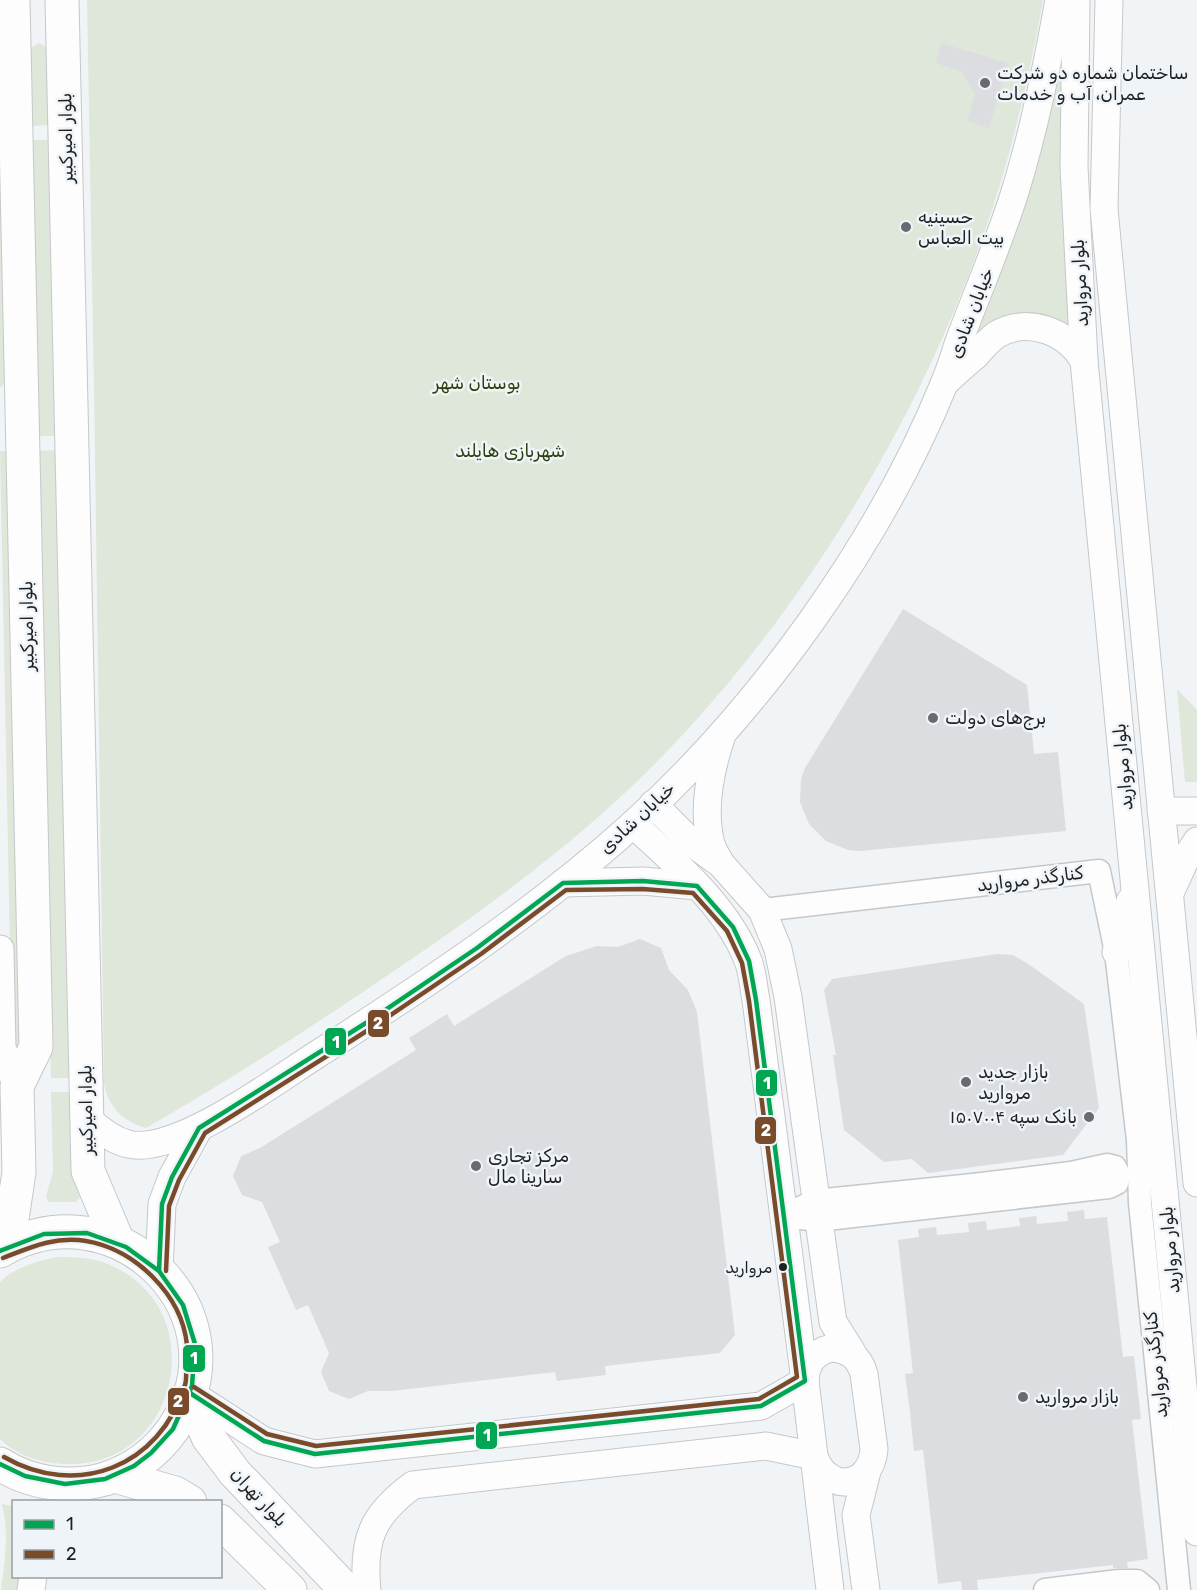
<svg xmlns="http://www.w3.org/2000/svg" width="1197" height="1590" viewBox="0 0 1197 1590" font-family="Rubik,Vazirmatn,sans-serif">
<rect width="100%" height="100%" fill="#f1f4f7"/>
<g fill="#dfe7da">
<path d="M87 0H1043C1029 79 1011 157 984 233 913 437 783 644 626 792 552 861 471 919 388 975 309 1029 229 1080 146 1128 123 1122 109 1107 104 1084L94 388Z"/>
<path d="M1069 1 1076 334 993 326 972 335Z"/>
<path d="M39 43 48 48 51 125 30 126V48Z"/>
<path d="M31 140H51L58 436H37Z"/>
<path d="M0 141 7 380 0 388Z"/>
<path d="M58 450 71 1078H51L37 451Z"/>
<path d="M0 451H8L21 1046H12Z"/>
<path d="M1177 689 1197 710V782H1185Z"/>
<path d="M51 1092H72L73 1172 80 1197 76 1202H48L46 1196 53 1172Z"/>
<path d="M56 1257C75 1257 93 1257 110 1265 213 1309 180 1467 67 1464 44 1464 17 1456 0 1439V1282C15 1267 36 1262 56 1257Z"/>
<path d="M2 1504 13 1506 14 1576 21 1577 19 1590H1C5 1559 9 1535 2 1504Z"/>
</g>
<g fill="#dbdde0">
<path d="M941 43 1008 63 989 128 967 121 975 95 962 72 936 63Z"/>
<path d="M903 609 1027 685 1034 754 1058 752 1066 831 860 851 848 850 826 841 809 824 800 802 801 779 805 768Z"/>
<path d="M640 939 661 948 669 970 688 990 697 1012 735 1335 720 1353 605 1366 606 1375 557 1381 555 1372 392 1391H368L349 1399 329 1391 321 1372 329 1353 308 1305 296 1310 268 1247 280 1242 262 1202 242 1195 233 1176 241 1156 260 1148 416 1050 409 1038 447 1014 454 1026 566 956 597 946 618 947Z"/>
<path d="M997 954 1013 955 1027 963 1084 1004 1099 1108 1063 1155 928 1173 912 1159 884 1162 844 1130 833 1055H836L824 990 832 979Z"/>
<path d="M1084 1210 1085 1219 1107 1217 1123 1357 1134 1356 1141 1419 1132 1420 1148 1559 1127 1562 1128 1568H1113V1565L977 1580 978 1590H962L961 1581 938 1584 923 1450 914 1451 910 1412 905 1374 913 1373 898 1240 919 1237 918 1229 936 1227 937 1235 969 1232 968 1223 986 1221 987 1230 1020 1226 1019 1218 1028 1217 1036 1216 1037 1224 1068 1221 1067 1212Z"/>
</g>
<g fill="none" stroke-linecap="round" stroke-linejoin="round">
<defs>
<g id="minor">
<path d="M762 910 1099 871 1116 952 1138 1140 1140 1203 1179 1590"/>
<path d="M1107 1165 1115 1167 1119 1175 1117 1183 1109 1187 818 1220 783 1216 815 1201 973 1185 1071 1173Z"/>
<path d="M1045 1590 1119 1581H1137L1148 1590"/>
</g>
<g id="tertiary">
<path d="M1076 0 1074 167 1084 361 1197 1532"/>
<path d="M1109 0 1104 209 1197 1183"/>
<path d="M948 380C957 371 967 363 976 355 982 348 988 341 996 335 1027 316 1067 331 1084 361"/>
<path d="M721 738C710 771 702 809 711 844 713 851 718 858 721 864"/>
<path d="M653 804 692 843 721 864 762 910 778 949 788 997 833 1322 853 1354"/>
<path d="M1161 811H1197"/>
<path d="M563 883 643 881 697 886"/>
<path d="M1170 893 1187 856 1197 841"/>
<path d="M0 949 2 1048 17 1086"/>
<path d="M1116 952 1130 901"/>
<path d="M87 1119C100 1129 112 1140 128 1144 174 1156 273 1083 313 1057 424 986 533 914 631 826 759 710 879 544 944 384 952 366 956 348 963 331 980 286 999 242 1014 195 1034 131 1047 66 1059 0"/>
<path d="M159 1271 162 1204 172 1177 199 1128"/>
<path d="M831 1348C849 1349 859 1357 864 1374L874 1449C871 1489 827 1494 814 1456L805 1381C806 1363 813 1353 831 1348Z"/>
<path d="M190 1393 264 1441 315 1454 761 1406 805 1381 756 1000C753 986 753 971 747 958 725 904 675 863 633 824"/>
<path d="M31 1590 33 1576"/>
<path d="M367 1590C362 1540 372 1515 413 1485L766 1446 814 1456 830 1590"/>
<path d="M866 1590 856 1515 867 1471"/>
</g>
<g id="primary">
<path d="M62 0 88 1171 118 1242"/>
<path d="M8 1246 19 1172 17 1086 36 1047 13 0"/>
<path d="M0 1251C117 1181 250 1316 173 1429 156 1453 133 1470 105 1479 70 1489 31 1484 0 1464"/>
<path d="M190 1393 208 1437 235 1473 346 1590"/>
<path d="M115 1476 175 1493 190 1502"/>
<path d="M220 1521 290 1590"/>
</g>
</defs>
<use href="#minor" stroke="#c5c7c9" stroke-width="25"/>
<use href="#tertiary" stroke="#c5c7c9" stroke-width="29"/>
<use href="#primary" stroke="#c5c7c9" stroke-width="35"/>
<use href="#minor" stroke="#fdfdfe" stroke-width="22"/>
<use href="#tertiary" stroke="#fdfdfe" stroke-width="27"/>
<use href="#primary" stroke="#fdfdfe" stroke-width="33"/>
<defs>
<g id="bus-1">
<path d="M0 1251 44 1234 87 1233 126 1247 159 1271 183 1305 195 1344 192 1386 173 1429 151 1453 134 1466 105 1479 65 1484 25 1476 0 1464"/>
<path d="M159 1271 162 1204 172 1177 199 1128 369 1021 477 948 563 883 643 881 697 886 733 927 749 961 756 1000 805 1381 761 1406 315 1454 264 1441 190 1393"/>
</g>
<g id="bus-2">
<path d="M3 1258C31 1247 55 1236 86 1241 135 1249 182 1295 187 1345 188 1350 187 1357 186 1363 186 1370 187 1379 185 1385 160 1467 77 1499 4 1457"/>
<path d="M166 1271 169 1206 179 1180 205 1133 373 1027 481 954 566 890 643 889 693 893 727 931 742 963 749 1001 797 1377 759 1399 316 1446 267 1434 194 1387"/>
</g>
</defs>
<use href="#bus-1" stroke="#eff4f9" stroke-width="9"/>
<use href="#bus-2" stroke="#eff4f9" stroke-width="9"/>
<use href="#bus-1" stroke="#00a651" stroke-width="4.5"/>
<use href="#bus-2" stroke="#7a4b2a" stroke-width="4.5"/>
</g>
<g fill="#686a6d" stroke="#eff4f9" stroke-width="2">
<circle cx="985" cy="83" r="6"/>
<circle cx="906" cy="227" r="6"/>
<circle cx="933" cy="718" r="6"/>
<circle cx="966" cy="1082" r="6"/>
<circle cx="1089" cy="1117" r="6"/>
<circle cx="476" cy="1166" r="6"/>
<circle cx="1023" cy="1397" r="6"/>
</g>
<circle fill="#1e2022" stroke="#eff4f9" stroke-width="2" cx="783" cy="1267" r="5"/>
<g text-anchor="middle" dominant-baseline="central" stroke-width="5" stroke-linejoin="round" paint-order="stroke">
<g font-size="16" fill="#1e2022" stroke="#eff4f9" text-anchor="end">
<text x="772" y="1267">مروارید</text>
</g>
<g font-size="18" fill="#1e2022" stroke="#eff4f9" text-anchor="start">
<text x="997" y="73">ساختمان شماره دو شرکت<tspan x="997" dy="21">عمران، آب و خدمات</tspan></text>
<text x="918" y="217">حسینیه<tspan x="918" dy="21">بیت العباس</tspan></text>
<text x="945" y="718">برج‌های دولت</text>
<text x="978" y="1072">بازار جدید<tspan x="978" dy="21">مروارید</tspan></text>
<text x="1077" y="1117" text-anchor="end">بانک سپه ۱۵۰۷۰۰۴</text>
<text x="488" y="1156">مرکز تجاری<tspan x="488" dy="21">سارینا مال</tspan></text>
<text x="1035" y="1397">بازار مروارید</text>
</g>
<g font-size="18" fill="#1e2022" stroke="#eff4f9">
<text transform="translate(66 138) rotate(-91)">بلوار امیرکبیر</text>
<text transform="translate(1080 283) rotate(-93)">بلوار مروارید</text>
<text transform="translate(971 313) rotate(-69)">خیابان شادی</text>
<text transform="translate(27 626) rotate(-91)">بلوار امیرکبیر</text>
<text transform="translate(1123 767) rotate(-95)">بلوار مروارید</text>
<text transform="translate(637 818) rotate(-43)">خیابان شادی</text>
<text transform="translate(1030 879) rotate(-7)">کنارگذر مروارید</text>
<text transform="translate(86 1110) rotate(-91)">بلوار امیرکبیر</text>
<text transform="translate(1170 1250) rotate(-95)">بلوار مروارید</text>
<text transform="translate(1156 1365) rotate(-96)">کنارگذر مروارید</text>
<text transform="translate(259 1497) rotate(47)">بلوار تهران</text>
</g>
<g font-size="18" fill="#2f410a" stroke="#eff4f9">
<text x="477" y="383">بوستان شهر</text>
<text x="510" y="451">شهربازی هایلند</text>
</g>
</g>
<g stroke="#eff4f9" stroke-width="2">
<rect x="367" y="1009" width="23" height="29" rx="6" fill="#7a4b2a"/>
<rect x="324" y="1027" width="23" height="29" rx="6" fill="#00a651"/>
<rect x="755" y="1069" width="23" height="28" rx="6" fill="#00a651"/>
<rect x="754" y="1116" width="23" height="29" rx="6" fill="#7a4b2a"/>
<rect x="182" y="1344" width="24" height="29" rx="6" fill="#00a651"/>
<rect x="167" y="1387" width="23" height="29" rx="6" fill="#7a4b2a"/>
<rect x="475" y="1421" width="23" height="29" rx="6" fill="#00a651"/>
</g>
<g font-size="16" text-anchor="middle" font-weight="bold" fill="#fff">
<text x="378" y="1029">2</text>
<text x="336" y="1048">1</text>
<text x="767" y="1089">1</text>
<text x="766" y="1136">2</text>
<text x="194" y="1364">1</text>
<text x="178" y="1407">2</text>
<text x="487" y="1441">1</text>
</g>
<rect x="12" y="1500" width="210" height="78" fill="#eff4f9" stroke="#9b9fa3" stroke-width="1.5"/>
<rect x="24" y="1520" width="30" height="9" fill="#00a651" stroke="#9b9fa3" stroke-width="1.5"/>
<text x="66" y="1530" font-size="18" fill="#1e2022">1</text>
<rect x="24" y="1550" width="30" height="9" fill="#7a4b2a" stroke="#9b9fa3" stroke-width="1.5"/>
<text x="66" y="1560" font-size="18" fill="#1e2022">2</text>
</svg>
